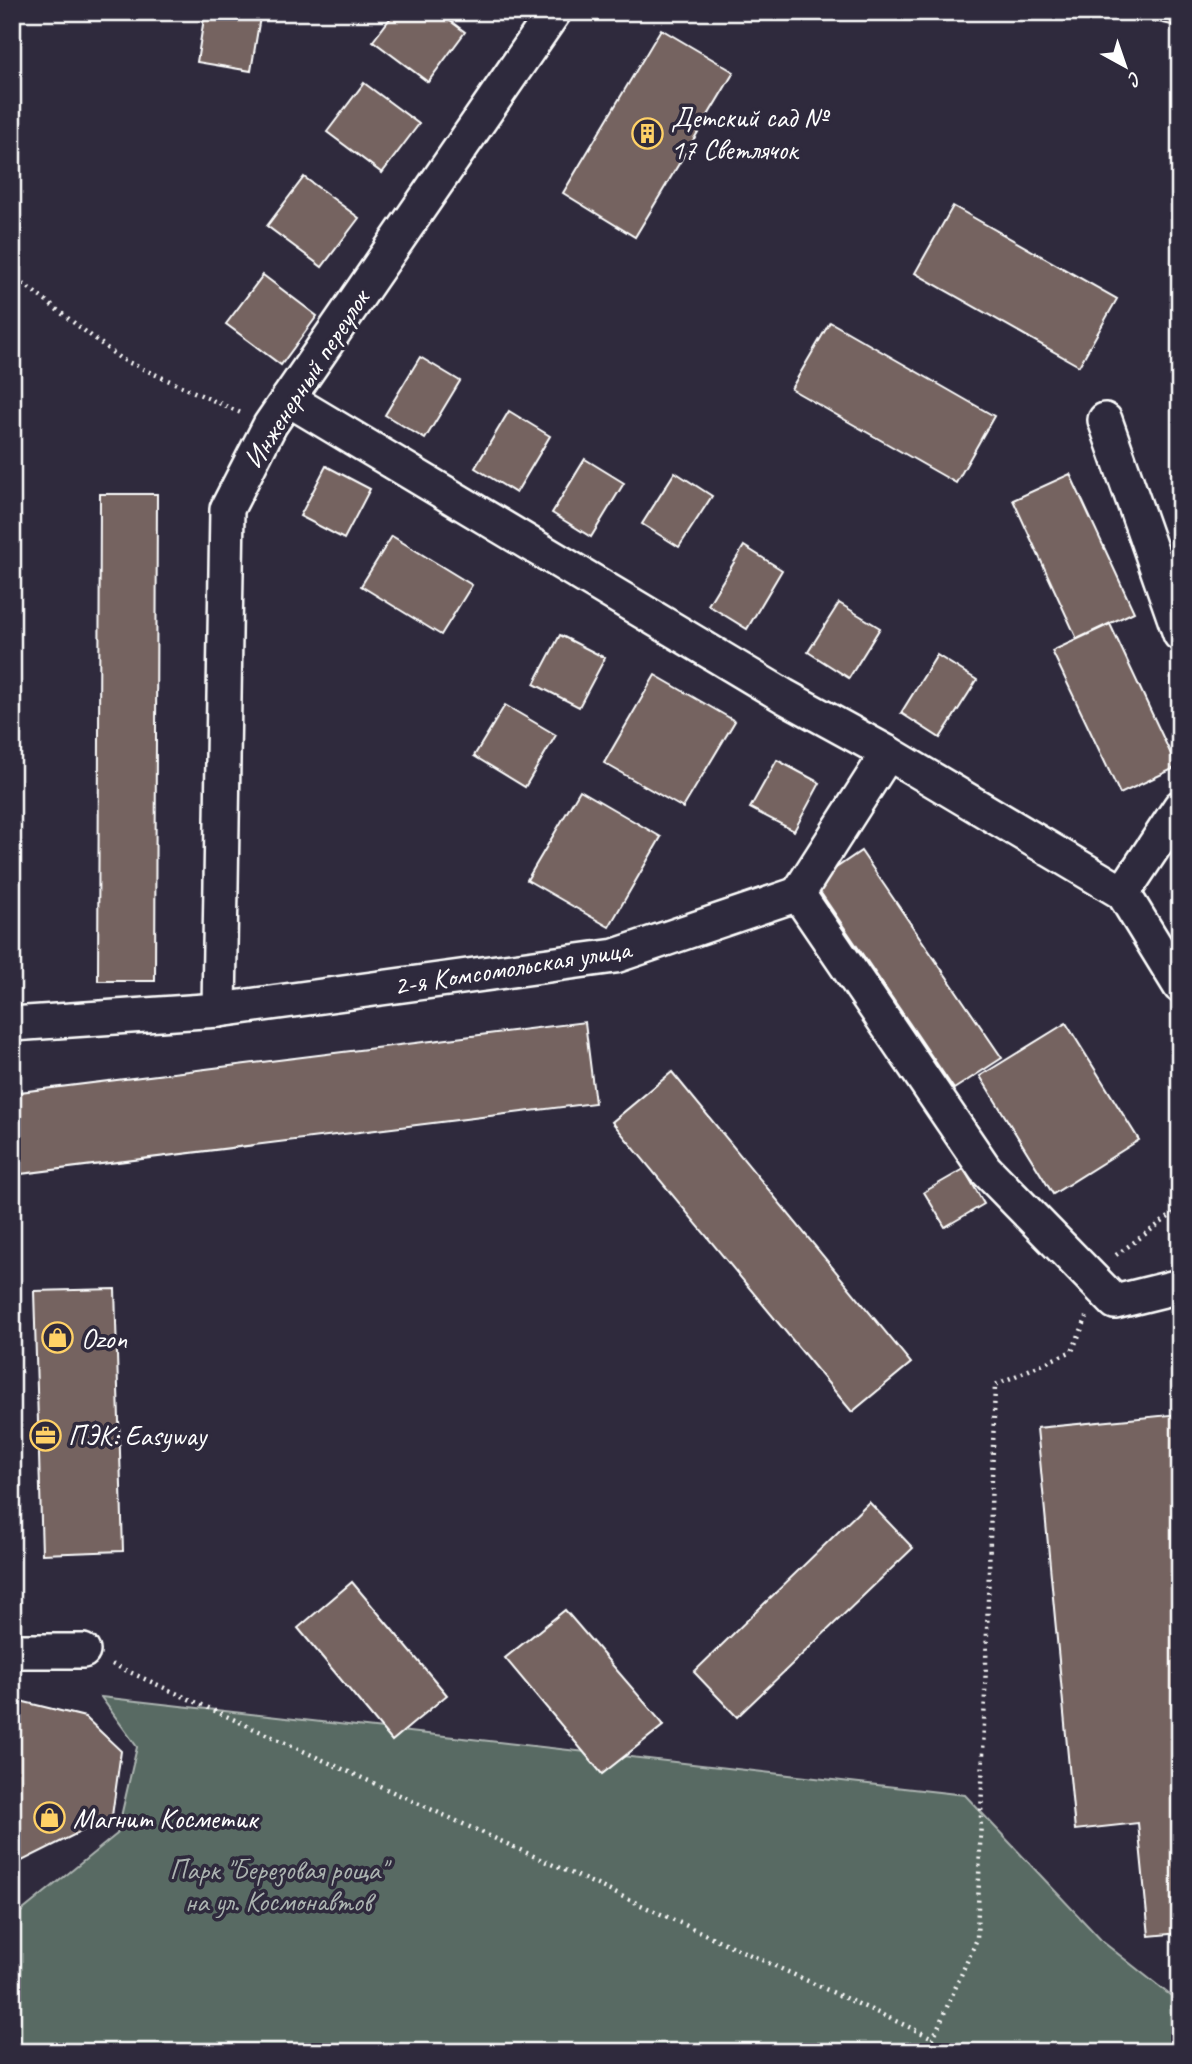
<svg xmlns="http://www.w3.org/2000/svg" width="1192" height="2064" viewBox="0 0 1192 2064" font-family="Caveat,sans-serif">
<rect width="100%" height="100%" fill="#2f2a3d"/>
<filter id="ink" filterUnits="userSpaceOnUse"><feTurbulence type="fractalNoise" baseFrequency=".0143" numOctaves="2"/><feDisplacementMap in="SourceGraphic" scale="14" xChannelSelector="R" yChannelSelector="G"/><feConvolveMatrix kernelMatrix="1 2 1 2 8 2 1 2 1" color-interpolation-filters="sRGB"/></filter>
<g filter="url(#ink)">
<path fill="#586a63" stroke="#acb4b1" stroke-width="2" d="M101 1697 965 1795 1103 1942 1180 2003V2052H12V1919L117 1834 137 1747Z"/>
<g fill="#746361" stroke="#fff" stroke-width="2">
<path d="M205 12H230L260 17 251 71 197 62Z"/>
<path d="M395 12H438L465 32 428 82 373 41Z"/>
<path d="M1116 12H1180V27Z"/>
<path d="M661 29 734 72 635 237 563 193Z"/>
<path d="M364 83 419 124 382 173 327 132Z"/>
<path d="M304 177 359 218 322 267 267 226Z"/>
<path d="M953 206 1117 299 1079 366 915 273Z"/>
<path d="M263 275 317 316 281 365 226 324Z"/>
<path d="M830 322 994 416 956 483 791 389Z"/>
<path d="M420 357 460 381 425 439 385 415Z"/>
<path d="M509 411 550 436 516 493 475 468Z"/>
<path d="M585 459 624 483 591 537 552 513Z"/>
<path d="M326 466 370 489 344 539 300 516Z"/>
<path d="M675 472 712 496 679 547 642 524Z"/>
<path d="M1070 474 1134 612 1077 639 1013 500Z"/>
<path d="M100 494H157L155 981H98Z"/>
<path d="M392 536 472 585 441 635 361 586Z"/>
<path d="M744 546 782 570 747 629 708 605Z"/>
<path d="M839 603 880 628 849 678 808 652Z"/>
<path d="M1110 624 1177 767 1120 794 1052 651Z"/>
<path d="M560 635 605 658 579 707 534 684Z"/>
<path d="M937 655 977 680 940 738 901 713Z"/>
<path d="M655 675 735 721 683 808 604 763Z"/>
<path d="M505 705 556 735 525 787 474 756Z"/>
<path d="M777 760 820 783 794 831 750 808Z"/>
<path d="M580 790 661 837 609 927 527 880Z"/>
<path d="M861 851 1002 1058 954 1089 814 883Z"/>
<path d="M585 1022 595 1103 12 1175V1093Z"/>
<path d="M1066 1023 1139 1140 1053 1194 980 1076Z"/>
<path d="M672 1072 911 1363 852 1412 612 1122Z"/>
<path d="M964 1169 984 1204 945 1227 924 1192Z"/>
<path d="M115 1289 123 1551 42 1554 34 1291Z"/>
<path d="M1180 1414V1933L1149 1936 1138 1823 1075 1830 1037 1428Z"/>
<path d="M869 1502 913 1548 737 1717 694 1672Z"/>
<path d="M352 1582 447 1695 392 1741 298 1628Z"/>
<path d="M565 1610 664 1725 602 1774 505 1658Z"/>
<path d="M12 1699 85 1717 121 1751 112 1816 12 1866Z"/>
</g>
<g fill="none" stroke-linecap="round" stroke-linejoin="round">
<defs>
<g id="minor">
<path d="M288 399 784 696 888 753 798 894"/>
<path d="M1105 420 1180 634"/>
<path d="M888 753 1123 893 1180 807"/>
<path d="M1123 893 1180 986"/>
<path d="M219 1010 227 509 270 425 554 12"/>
<path d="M12 1024 219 1010 615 956 798 894 985 1169 1115 1302 1180 1286"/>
<path d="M12 1651H83"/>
</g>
</defs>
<use href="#minor" stroke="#fff" stroke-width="38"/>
<g stroke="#fff" stroke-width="4.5" stroke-dasharray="2 5" stroke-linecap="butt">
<path d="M12 275 121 359 241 413"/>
<path d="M1116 1255 1180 1209"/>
<path d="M112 1664 933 2038"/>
<path d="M927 2052 977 1939 995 1385 1072 1351 1087 1317"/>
</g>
<use href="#minor" stroke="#2f2a3d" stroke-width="33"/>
</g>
</g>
<defs>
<symbol id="building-ring" viewBox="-11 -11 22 22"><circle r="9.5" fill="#2f2a3d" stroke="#ffd166" stroke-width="1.5"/><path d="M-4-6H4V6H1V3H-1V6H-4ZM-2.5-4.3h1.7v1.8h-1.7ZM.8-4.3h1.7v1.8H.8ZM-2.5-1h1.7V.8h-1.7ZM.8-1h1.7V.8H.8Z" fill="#ffd166"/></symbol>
<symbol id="shop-ring" viewBox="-11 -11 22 22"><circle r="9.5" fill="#2f2a3d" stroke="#ffd166" stroke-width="1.5"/><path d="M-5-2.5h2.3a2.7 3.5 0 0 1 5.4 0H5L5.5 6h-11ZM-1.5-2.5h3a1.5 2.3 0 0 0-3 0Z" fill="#ffd166"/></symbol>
<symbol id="office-ring" viewBox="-11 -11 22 22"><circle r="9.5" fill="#2f2a3d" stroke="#ffd166" stroke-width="1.5"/><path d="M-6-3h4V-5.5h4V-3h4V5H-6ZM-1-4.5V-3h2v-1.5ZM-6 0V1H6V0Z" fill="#ffd166"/></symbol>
</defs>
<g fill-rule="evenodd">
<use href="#building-ring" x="630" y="116" width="35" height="35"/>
<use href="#shop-ring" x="40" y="1320" width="35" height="35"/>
<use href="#office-ring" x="28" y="1418" width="35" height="35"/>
<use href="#shop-ring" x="32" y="1800" width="35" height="35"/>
</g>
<g text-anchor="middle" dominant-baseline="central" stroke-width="7" stroke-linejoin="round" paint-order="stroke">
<g font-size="28" fill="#fff" stroke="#2f2a3d" text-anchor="start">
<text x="671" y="117">Детский сад №<tspan x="671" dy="32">17 Светлячок</tspan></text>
<text x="81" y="1338">Ozon</text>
<text x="68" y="1435">ПЭК: Easyway</text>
<text x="73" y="1818">Магнит Косметик</text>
</g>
<g font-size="28" fill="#fff" stroke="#2f2a3d">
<text transform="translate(306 379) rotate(-57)">Инженерный переулок</text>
<text transform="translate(512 967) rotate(-9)">2-я Комсомольская улица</text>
</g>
<g font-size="28" fill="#acb4b1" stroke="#2f2a3d">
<text x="278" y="1869">Парк "Березовая роща"<tspan x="278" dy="32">на ул. Космонавтов</tspan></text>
</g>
</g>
<rect width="1192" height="2064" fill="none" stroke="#2f2a3d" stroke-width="42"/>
<rect x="21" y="21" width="1150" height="2022" fill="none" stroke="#fff" stroke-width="2.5" filter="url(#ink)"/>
<g transform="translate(1125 66) rotate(140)" stroke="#2f2a3d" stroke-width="5" paint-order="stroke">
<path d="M0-5L12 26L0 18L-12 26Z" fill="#ffffff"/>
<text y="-10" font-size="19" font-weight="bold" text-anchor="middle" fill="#ffffff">С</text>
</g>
</svg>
